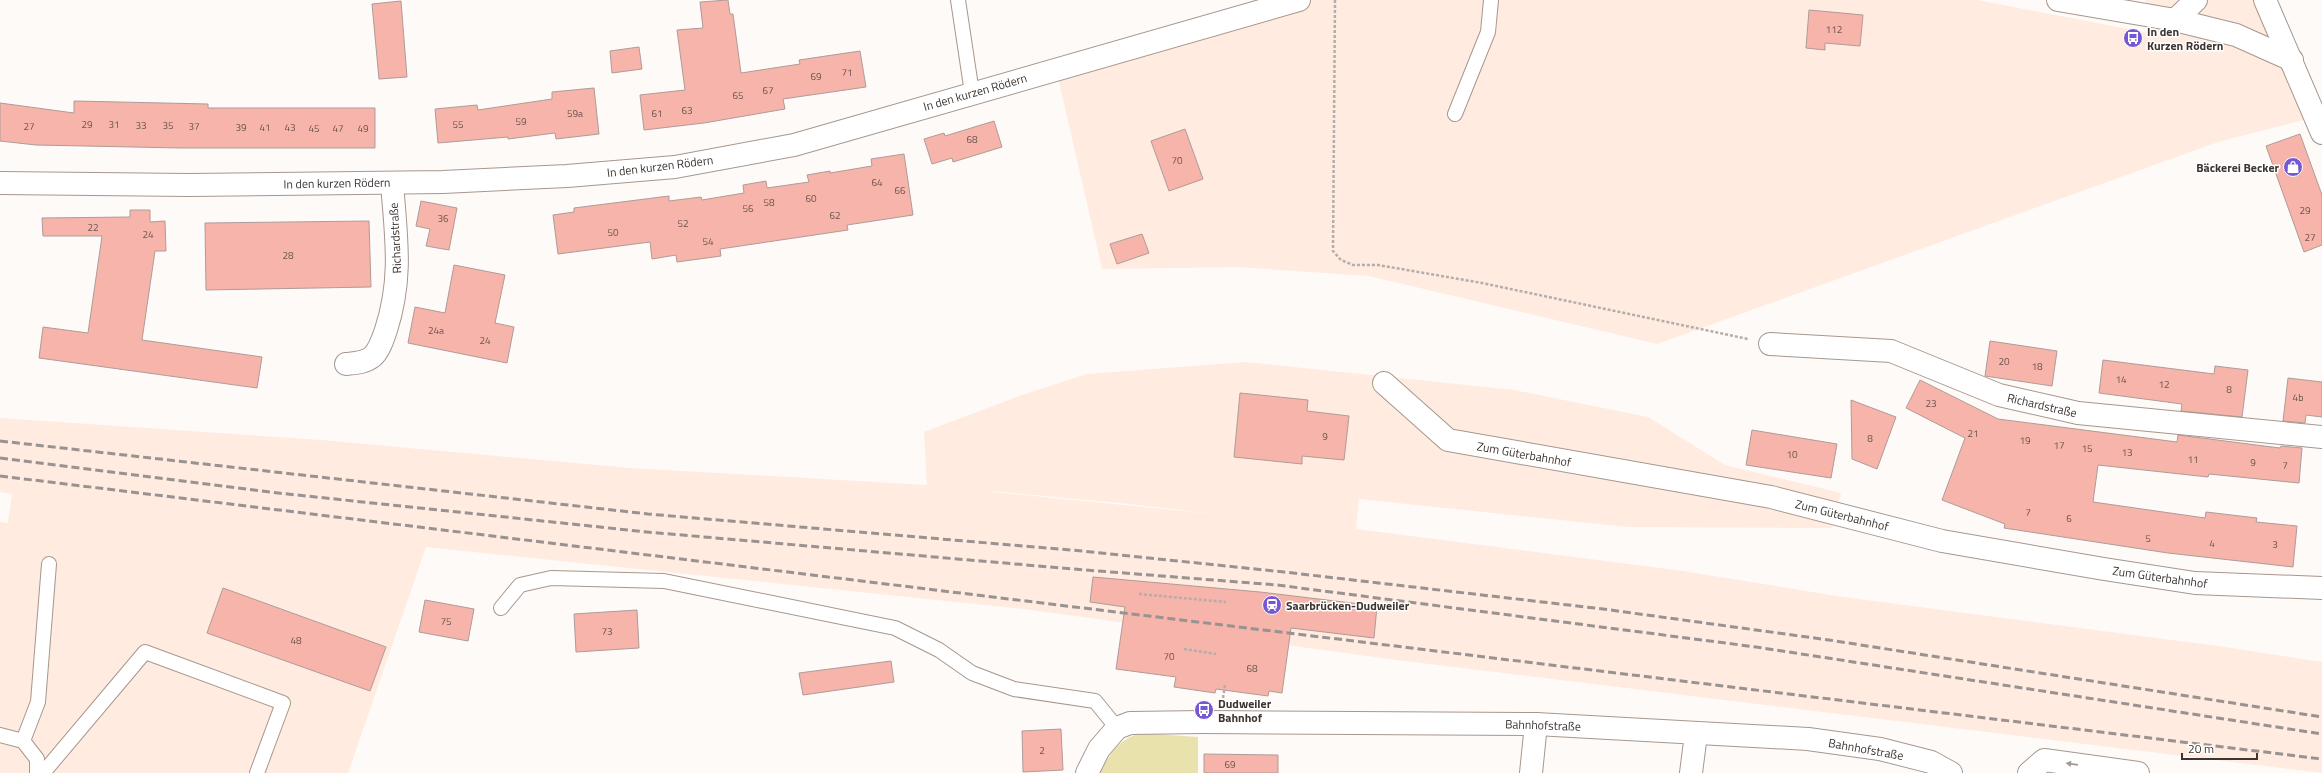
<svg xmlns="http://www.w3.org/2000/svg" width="2322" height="773" viewBox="0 0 2322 773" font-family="'Titillium Web',sans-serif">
<rect width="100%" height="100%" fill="#fefaf8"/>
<g fill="#ffebdf" fill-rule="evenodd">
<path d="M1275 0H1977L2159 35 2145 0H2265L2315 117 2218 142 1657 344 1369 276 1239 267 1102 269 1055 64Z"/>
<path d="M1246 362 1514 390 1648 417 1725 465 1841 493 1832 528 1628 527 1359 499 1356 529 1683 571 1843 597 2225 647 2322 662V773L1389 659 1024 609 426 547 348 773H0V522L8 523 12 494 0 492V418L321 440 630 468 927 485 924 432 1019 396 1087 374ZM993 491 1129 504 1223 515 993 492Z"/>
</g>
<path fill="#e9e2ac" d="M1141 733 1198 737V773H1100C1109 754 1120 738 1141 733Z"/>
<g fill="#f6b4aa" stroke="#af9b98">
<path d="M728 0 730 14H733L741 73 800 64 799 60 860 51 866 87 783 99 785 109 704 123 644 130 640 95 685 90 677 30 703 28 700 2Z"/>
<path d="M401 1 407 77 379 79 372 4Z"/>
<path d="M1809 10 1863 15 1860 46 1825 43V50L1806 48Z"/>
<path d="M639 47 642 69 612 73 610 51Z"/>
<path d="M594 88 599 134 556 139 555 133 508 139V137L438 143 435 109 477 105 478 110 552 99V92Z"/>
<path d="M74 101 208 104V108H375V148H181L36 145 0 141V103L74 113Z"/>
<path d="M994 121 1002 147 953 162 952 158 932 164 924 139 944 133 945 136Z"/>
<path d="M1185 129 1203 179 1169 191 1151 141Z"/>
<path d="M2300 134 2322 195V245L2304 252 2266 146Z"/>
<path d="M904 154 913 215 847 225 848 230 720 249 721 256 677 262 676 255 652 259 650 242 558 254 553 215 574 212V208L669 196V201L701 197 702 200 744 193 743 185 766 181 767 188 809 182 807 175 830 171V173L872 166 871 159Z"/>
<path d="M421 201 457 208 449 250 426 246 430 229 416 226Z"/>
<path d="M130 210H150V222L165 221 166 251H155L142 340 262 357 257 388 39 358 43 327 88 333 102 236H43L42 218 130 217Z"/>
<path d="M369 221 371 287 206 290 205 223Z"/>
<path d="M1142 234 1149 253 1117 264 1110 244Z"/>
<path d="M454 265 505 275 495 323 514 327 507 363 408 343 415 307 445 313Z"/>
<path d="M1990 341 2057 351 2052 386 1985 376Z"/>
<path d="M2103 360 2214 374 2215 366 2248 370 2242 417 2181 411 2182 404 2099 393Z"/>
<path d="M2288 378 2322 382V417L2306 415 2305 423 2283 421Z"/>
<path d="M1920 380 1998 419 2177 442 2178 435 2280 448 2281 446 2302 448 2299 483 2209 474 2208 477 2098 465 2093 502 2205 518 2206 512 2257 518 2256 522 2297 526 2293 567 2168 553 2004 528 2005 524 1942 500 1965 438 1906 408Z"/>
<path d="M1240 393 1308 400 1307 411 1349 416 1344 460 1302 456V464L1234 457Z"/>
<path d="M1851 400 1896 417 1877 469 1852 459Z"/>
<path d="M1752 430 1837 444 1831 478 1746 465Z"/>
<path d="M1093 577 1260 592 1377 606 1374 638 1291 628 1282 693 1269 691 1268 696 1216 689 1215 693 1174 687 1176 677 1116 669 1125 607 1090 602Z"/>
<path d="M223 588 386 647 370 691 207 633Z"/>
<path d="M425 600 474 609 468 641 419 632Z"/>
<path d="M637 610 639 648 576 652 574 614Z"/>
<path d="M891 661 894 682 803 695 799 673Z"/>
<path d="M1061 729 1063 770 1023 772 1022 731Z"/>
<path d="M1204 754 1278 755V773H1204Z"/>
</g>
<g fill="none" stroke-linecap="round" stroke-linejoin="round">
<defs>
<g id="lane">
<path d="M958 0 972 93"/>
<path d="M1455 114 1488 32 1491 0"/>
<path d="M501 608 520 585 551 578 664 581 895 628 939 650 972 673 1014 689 1095 701 1117 728"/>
<path d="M0 735 23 741"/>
<path d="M37 773V759L23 741 38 702 49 564"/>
<path d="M43 773 145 652 283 703 257 773"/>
</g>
<g id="street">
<path d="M2058 0 2175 20 2236 35 2292 60"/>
<path d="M2175 20 2196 0"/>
<path d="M0 183 189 185 443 182 567 176 675 167 794 145 1299 0"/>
<path d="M1770 344 1891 351 1999 395 2078 413 2322 437"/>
<path d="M346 364C355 363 364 363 372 357 379 351 383 339 386 330 403 277 396 237 392 183"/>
<path d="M1384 383 1448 440 1771 497 1942 541 2104 569 2195 583 2322 588"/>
<path d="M1087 773 1099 749 1117 728 1130 723 1203 722 1536 724 1808 739 1880 749 1931 762 1951 773"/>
<path d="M1531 773 1536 724"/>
<path d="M1691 773 1696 734"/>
<path d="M2029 773 2044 760 2138 773"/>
</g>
<path id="secondary" d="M2265 0 2322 133"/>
</defs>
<use href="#lane" stroke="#a7978d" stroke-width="16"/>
<use href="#street" stroke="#a7978d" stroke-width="24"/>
<use href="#secondary" stroke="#a7978d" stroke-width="24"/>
<g stroke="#b3aeab" stroke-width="2.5" stroke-dasharray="3 2" stroke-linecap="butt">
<path d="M1335 0 1333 251 1341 260 1353 265H1378L1482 283 1748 339"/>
<path d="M1139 594 1226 602"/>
<path d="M1184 649 1216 654"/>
<path d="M1223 698 1225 685"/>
</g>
<use href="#lane" stroke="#fff" stroke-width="14"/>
<use href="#street" stroke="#fff" stroke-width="22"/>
<use href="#secondary" stroke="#fff" stroke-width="22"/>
<g stroke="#989390" stroke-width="3" stroke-dasharray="8 4" stroke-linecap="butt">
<path d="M0 441 648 514 1082 551 1284 572 1603 609 1829 640 2322 717"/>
<path d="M0 458 278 493 647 532 1073 569 1277 585 1756 647 2322 734"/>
<path d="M0 476 2322 759"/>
</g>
</g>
<defs><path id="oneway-solid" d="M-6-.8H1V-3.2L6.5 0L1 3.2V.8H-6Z"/></defs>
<use fill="#9e9a98" href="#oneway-solid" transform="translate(2072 764) rotate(-172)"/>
<defs>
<symbol id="bus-disc" viewBox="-11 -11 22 22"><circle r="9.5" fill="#7658d2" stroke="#fff"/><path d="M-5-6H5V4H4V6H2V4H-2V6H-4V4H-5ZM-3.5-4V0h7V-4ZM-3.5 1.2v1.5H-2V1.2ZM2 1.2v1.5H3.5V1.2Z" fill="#fff"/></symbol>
<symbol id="shop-disc" viewBox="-11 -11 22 22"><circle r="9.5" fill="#7658d2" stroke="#fff"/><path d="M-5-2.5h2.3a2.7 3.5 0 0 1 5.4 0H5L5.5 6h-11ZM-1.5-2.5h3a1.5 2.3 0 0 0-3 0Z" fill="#fff"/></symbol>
<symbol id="station-disc" viewBox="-11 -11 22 22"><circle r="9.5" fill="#7658d2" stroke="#fff"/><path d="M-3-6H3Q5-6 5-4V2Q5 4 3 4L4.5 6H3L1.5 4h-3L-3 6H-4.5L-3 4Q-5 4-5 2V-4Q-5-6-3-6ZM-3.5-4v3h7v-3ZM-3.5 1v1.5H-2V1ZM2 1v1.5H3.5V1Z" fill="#fff"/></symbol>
</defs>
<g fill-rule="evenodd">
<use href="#bus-disc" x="2122" y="27" width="22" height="22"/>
<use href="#shop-disc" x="2282" y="156" width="22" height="22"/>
<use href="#station-disc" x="1261" y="594" width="22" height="22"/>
<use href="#bus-disc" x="1193" y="699" width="22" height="22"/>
</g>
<g text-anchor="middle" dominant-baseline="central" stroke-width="3" stroke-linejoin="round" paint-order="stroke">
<g font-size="10" fill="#6a554f">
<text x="1834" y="29">112</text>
<text x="847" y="72">71</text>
<text x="816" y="76">69</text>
<text x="768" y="90">67</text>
<text x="738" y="95">65</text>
<text x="687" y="110">63</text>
<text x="575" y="113">59a</text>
<text x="657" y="113">61</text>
<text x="521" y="121">59</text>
<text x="87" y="124">29</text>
<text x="114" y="124">31</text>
<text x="458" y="124">55</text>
<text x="141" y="125">33</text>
<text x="168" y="125">35</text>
<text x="29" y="126">27</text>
<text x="194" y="126">37</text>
<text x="241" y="127">39</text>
<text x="265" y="127">41</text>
<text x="290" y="127">43</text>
<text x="314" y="128">45</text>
<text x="338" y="128">47</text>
<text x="363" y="128">49</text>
<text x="972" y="139">68</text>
<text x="1177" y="160">70</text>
<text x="877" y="182">64</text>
<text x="900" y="190">66</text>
<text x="811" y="198">60</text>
<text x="769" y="202">58</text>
<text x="748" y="208">56</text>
<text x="2305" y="210">29</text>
<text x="835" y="215">62</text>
<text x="443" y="218">36</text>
<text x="683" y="223">52</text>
<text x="93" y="227">22</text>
<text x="613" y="232">50</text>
<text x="148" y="234">24</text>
<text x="2310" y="237">27</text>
<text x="708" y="241">54</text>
<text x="288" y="255">28</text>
<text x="436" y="330">24a</text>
<text x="485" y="340">24</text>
<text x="2004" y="361">20</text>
<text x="2037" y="366">18</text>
<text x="2121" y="379">14</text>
<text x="2164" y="384">12</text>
<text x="2229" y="389">8</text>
<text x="2298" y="397">4b</text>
<text x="1931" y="403">23</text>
<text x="1973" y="433">21</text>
<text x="1325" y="436">9</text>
<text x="1870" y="438">8</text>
<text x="2025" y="440">19</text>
<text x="2059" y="445">17</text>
<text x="2087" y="448">15</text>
<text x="2127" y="452">13</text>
<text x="1792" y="454">10</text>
<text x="2193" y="459">11</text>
<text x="2253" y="462">9</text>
<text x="2285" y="465">7</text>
<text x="2028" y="512">7</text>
<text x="2069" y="518">6</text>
<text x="2148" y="538">5</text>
<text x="2212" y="543">4</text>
<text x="2275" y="544">3</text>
<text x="446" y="621">75</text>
<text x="607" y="631">73</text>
<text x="296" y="640">48</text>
<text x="1169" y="656">70</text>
<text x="1252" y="668">68</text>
<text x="1042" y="750">2</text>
<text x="1230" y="764">69</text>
</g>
<g font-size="12" font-weight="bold" fill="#3c3531" stroke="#fff" text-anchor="start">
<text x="2147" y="31">In den<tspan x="2147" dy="14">Kurzen Rödern</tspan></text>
<text x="2279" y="167" text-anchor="end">Bäckerei Becker</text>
<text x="1286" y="605">Saarbrücken-Dudweiler</text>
<text x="1218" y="703">Dudweiler<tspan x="1218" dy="14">Bahnhof</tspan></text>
</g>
<g font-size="12" fill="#3c3531" stroke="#fff">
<text transform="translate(975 92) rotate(-16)">In den kurzen Rödern</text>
<text transform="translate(660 166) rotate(-7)">In den kurzen Rödern</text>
<text transform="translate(337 183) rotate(-1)">In den kurzen Rödern</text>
<text transform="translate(395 238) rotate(-93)">Richardstraße</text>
<text transform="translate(2042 405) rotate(13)">Richardstraße</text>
<text transform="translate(1524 454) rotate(10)">Zum Güterbahnhof</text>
<text transform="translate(1842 515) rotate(14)">Zum Güterbahnhof</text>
<text transform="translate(2160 577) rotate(8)">Zum Güterbahnhof</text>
<text transform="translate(1543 725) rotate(2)">Bahnhofstraße</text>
<text transform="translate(1866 749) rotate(10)">Bahnhofstraße</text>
</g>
</g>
<path d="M2182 753v6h75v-6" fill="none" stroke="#3c3531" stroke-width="2"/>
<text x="2188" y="753" font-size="12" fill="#3c3531" stroke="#ffffff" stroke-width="3" paint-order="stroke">20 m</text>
</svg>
